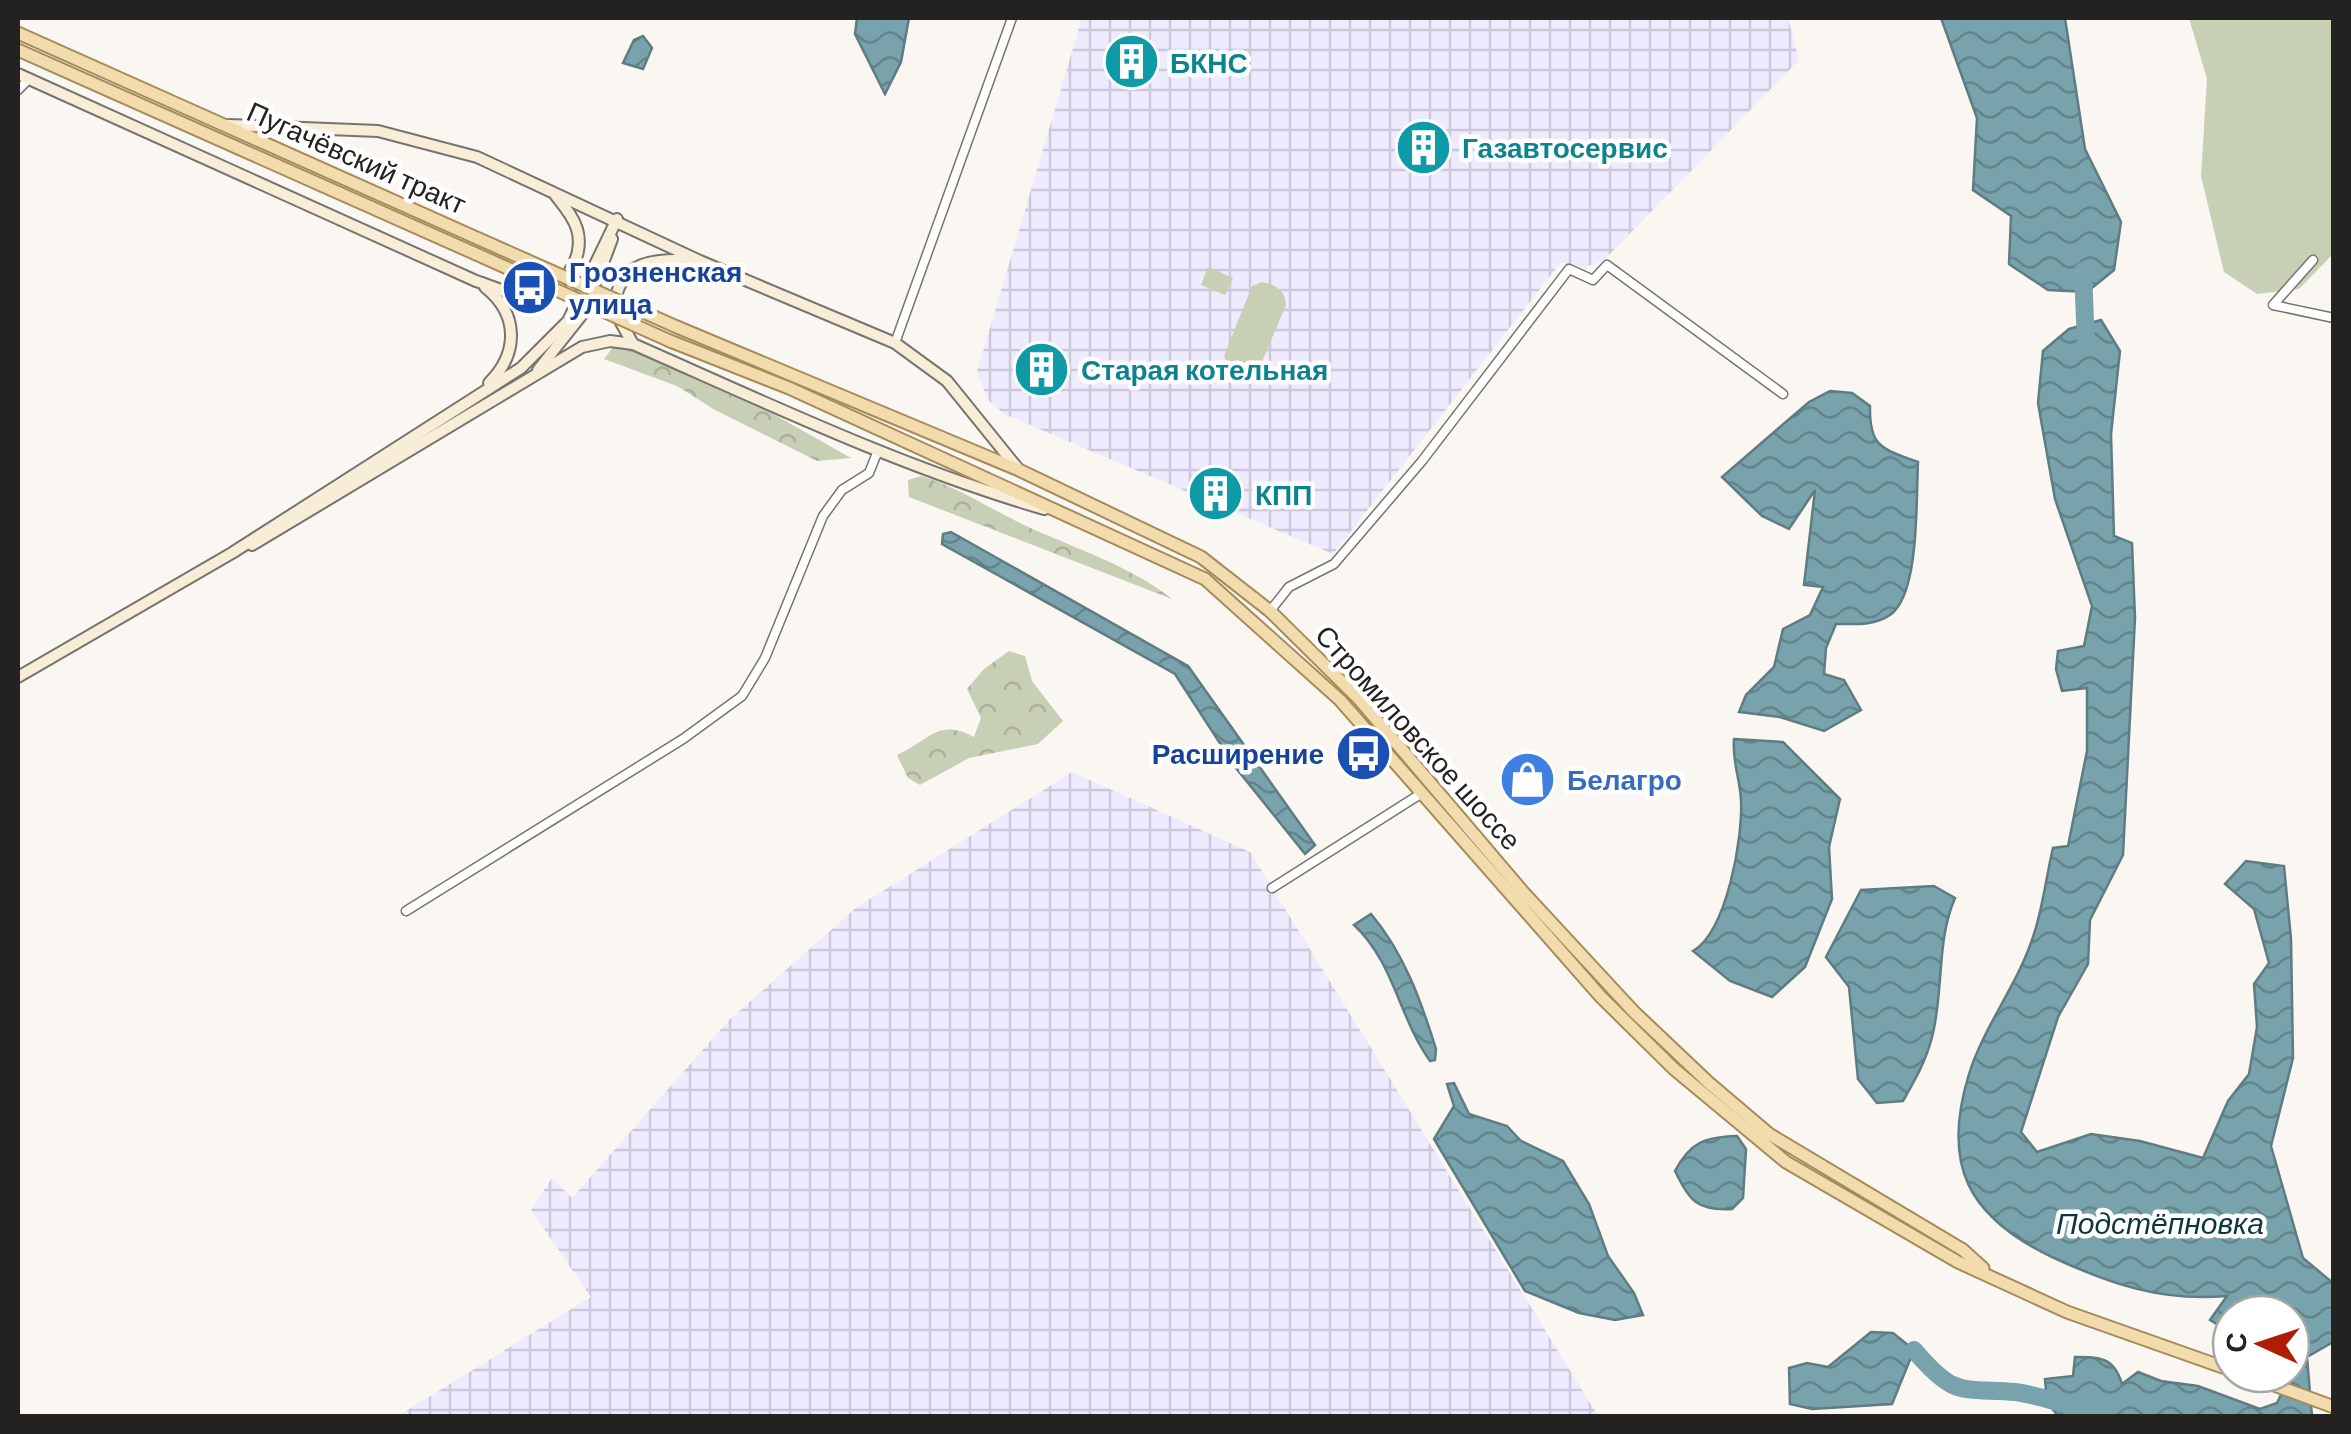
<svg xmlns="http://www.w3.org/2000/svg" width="2351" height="1434" viewBox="0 0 2351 1434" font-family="Barlow,sans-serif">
<defs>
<pattern id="industrial-grid" width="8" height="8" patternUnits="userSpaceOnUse" patternTransform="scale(2.5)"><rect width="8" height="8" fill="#edebfd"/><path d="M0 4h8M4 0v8" fill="none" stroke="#cbc9d9"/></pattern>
<pattern id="forest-crowns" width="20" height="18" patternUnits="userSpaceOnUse" patternTransform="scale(2.5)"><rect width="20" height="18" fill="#c7cfb4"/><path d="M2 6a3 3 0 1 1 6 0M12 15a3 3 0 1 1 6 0" fill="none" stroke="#abb19a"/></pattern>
<pattern id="water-waves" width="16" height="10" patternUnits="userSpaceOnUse" patternTransform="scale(2.5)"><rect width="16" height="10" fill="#78a2ac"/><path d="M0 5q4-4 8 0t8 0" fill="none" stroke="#62848c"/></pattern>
</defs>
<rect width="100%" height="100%" fill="#faf6f2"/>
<g fill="url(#industrial-grid)">
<path d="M1082 18H1788L1799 60 1603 261 1585 267 1561 262 1333 554 1004 414 988 400 977 372Z"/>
<path d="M1072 772 1250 852 1598 1416H398L591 1297 531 1210 552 1178 572 1198 729 1020 856 908Z"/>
</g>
<g fill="#c7cfb4">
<path d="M2189 18H2333V254L2299 289 2257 294 2224 272 2201 176 2207 79Z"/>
<path d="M1208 267 1233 278 1225 295 1201 285Z"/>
<path d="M1262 282C1276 285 1285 290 1286 305L1256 376C1238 379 1230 372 1224 356L1252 286Z"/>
</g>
<g fill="url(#forest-crowns)">
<path d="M616 343 775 415 851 458 817 461 715 410 677 386 604 359Z"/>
<path d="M921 476C960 488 990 509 1026 526 1076 549 1129 565 1172 599L909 497 908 480Z"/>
<path d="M1009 651 1025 656 1032 681 1063 721 1038 744 969 758 920 785 908 778 897 755C931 739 938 718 974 737L981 718 967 689 984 669Z"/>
</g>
<g fill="url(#water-waves)" stroke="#5f7c82" stroke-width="2.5">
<path d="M857 18H909L901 62 885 94 855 34Z"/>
<path d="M1941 18H2065L2085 149 2121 222 2114 270 2087 292 2048 290 2009 264 2011 216 1973 190 1977 118Z"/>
<path d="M643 36 652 48 643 69 623 63 634 40Z"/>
<path d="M2101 320 2120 351 2111 434 2114 536 2132 543 2135 618 2123 855 2090 920 2088 964 2058 1017 2021 1132 2037 1152 2091 1134 2140 1141 2203 1158 2228 1101 2249 1074 2257 1027 2254 984 2269 963 2254 909 2225 884 2246 861 2284 866 2291 939 2293 1058 2271 1146 2303 1258 2333 1283V1342L2307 1357 2312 1416H2058L2047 1402 2045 1379 2073 1376 2075 1357C2100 1357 2114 1357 2122 1384L2138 1372 2161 1381 2198 1386 2260 1409 2277 1403 2291 1374V1314H2231V1333L2210 1320 2227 1296C2162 1302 2110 1284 2052 1257 1968 1217 1941 1165 1969 1074 1984 1026 2018 984 2033 937 2043 908 2046 877 2053 848L2068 846 2087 751V688L2062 691 2056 669 2058 651 2084 646 2092 606 2055 499 2038 403 2043 351 2069 329Z"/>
<path d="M1830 391 1852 393 1870 406C1869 448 1883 449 1918 462 1916 497 1920 595 1890 615 1874 626 1854 624 1836 624L1826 648 1824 674 1844 680 1861 710 1824 731 1780 717 1739 712 1746 695 1774 667 1783 629 1810 615 1823 587 1804 585 1815 490 1789 529 1762 516 1722 477 1809 402Z"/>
<path d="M951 532 1188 666 1315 845 1305 854 1236 768 1175 674 942 544 943 534Z"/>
<path d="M1734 739 1783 742 1840 799 1829 847 1832 899 1805 967 1772 997 1730 981 1693 951C1727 931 1743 838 1741 800 1740 778 1732 762 1734 739Z"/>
<path d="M1934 886 1955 898C1936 941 1944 992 1932 1037 1926 1061 1915 1080 1903 1101L1877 1103 1858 1079 1849 987 1826 957 1861 890Z"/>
<path d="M1371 914C1404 953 1421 1001 1436 1049L1435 1060 1430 1061C1399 1018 1394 962 1354 925Z"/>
<path d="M1454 1083 1469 1114 1507 1126 1521 1141 1563 1161 1589 1204 1608 1256 1634 1293 1643 1315 1615 1320 1579 1313 1525 1291 1434 1139 1454 1106 1447 1084Z"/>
<path d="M1737 1136 1746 1149 1743 1198 1732 1209C1697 1211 1690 1201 1675 1171 1690 1142 1705 1137 1737 1136Z"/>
<path d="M1871 1332 1893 1333 1914 1350 1892 1404 1812 1409 1790 1404 1789 1368 1807 1363 1828 1367Z"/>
</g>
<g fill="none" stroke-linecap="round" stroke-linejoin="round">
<g stroke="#78a2ac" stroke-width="18">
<path d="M2083 271 2086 344"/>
<path d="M1914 1350C1954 1397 1959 1388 2015 1392 2042 1395 2079 1410 2107 1416"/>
</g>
<defs>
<g id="street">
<path d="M18 90 29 79"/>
<path d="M2313 260 2273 305 2334 318"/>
<path d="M895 343 1012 18"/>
<path d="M1270 611 1289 587 1334 564 1422 461 1569 269 1593 280 1607 265 1783 394"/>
<path d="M1272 888 1422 793"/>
<path d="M406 911 683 739 742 696 765 658 823 516 842 490 869 473 877 453"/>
</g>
<g id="secondary">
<path d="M18 74 476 281C492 286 512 296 529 296 561 295 586 259 577 229 573 216 564 206 556 196"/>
<path d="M229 125 378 131 477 157 700 261 895 343 947 381 1019 470"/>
<path d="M697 261C656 258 617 259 614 310L633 344C769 404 901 467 1044 509"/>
<path d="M485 287C519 314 519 353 489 383"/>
<path d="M538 370 585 311 612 239"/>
<path d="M252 545 582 347 610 341 633 344"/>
<path d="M18 677 232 553 521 368 568 321 617 219"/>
</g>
<g id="primary">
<path d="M18 33 479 239"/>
<path d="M18 50 476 254"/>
<path d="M677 327 1019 470 1201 557 1270 611 1358 698 1523 892 1634 1012 1709 1083 1769 1134 1963 1250 1983 1268"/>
<path d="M670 341 789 388 1205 579 1340 700 1601 997 1674 1069 1786 1162 1958 1262 2067 1312 2231 1370"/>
<path d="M2244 1374 2334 1407"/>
</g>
</defs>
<use href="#street" stroke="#77746f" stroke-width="11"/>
<use href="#secondary" stroke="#77746f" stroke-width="14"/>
<use href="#primary" stroke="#a48b59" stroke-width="15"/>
<use href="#street" stroke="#fff" stroke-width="8"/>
<use href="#secondary" stroke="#f8edd6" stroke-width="10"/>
<use href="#primary" stroke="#f2dbad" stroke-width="11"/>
<defs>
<g id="primary-bridge">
<path d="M479 239 677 327"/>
<path d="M476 254 670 341"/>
</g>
</defs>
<use href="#primary-bridge" stroke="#a48b59" stroke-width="15" stroke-linecap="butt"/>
<use href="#primary-bridge" stroke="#f2dbad" stroke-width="11"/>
</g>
<defs>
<symbol id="building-disc" viewBox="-11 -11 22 22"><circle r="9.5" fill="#0f9aa8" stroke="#fff"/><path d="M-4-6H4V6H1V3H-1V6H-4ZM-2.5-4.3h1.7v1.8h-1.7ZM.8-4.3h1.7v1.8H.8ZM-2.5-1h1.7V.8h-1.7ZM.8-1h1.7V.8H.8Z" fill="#fff"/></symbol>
<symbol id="bus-disc" viewBox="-11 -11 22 22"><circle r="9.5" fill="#1a4fb4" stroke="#fff"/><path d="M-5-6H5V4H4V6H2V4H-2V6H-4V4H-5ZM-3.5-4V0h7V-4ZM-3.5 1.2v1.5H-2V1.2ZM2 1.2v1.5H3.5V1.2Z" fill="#fff"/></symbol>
<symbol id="shop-disc" viewBox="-11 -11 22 22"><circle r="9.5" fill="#3f7fe0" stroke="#fff"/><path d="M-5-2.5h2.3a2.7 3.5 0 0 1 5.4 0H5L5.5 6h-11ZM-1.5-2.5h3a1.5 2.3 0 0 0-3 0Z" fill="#fff"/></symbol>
</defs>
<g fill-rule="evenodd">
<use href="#building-disc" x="1100" y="30" width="63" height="63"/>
<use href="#building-disc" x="1392" y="116" width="63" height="63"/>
<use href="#bus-disc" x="498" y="256" width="63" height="63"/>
<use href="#building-disc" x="1010" y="338" width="63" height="63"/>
<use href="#building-disc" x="1184" y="462" width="63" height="63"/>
<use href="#bus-disc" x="1332" y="722" width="63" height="63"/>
<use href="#shop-disc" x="1496" y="748" width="63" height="63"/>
</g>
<g text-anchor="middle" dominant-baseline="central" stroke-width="9" stroke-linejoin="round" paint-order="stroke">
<g font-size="28" font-weight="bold" fill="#0d838f" stroke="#fff" text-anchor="start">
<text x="1170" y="62">БКНС</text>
<text x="1462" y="147">Газавтосервис</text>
<text x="1081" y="369">Старая котельная</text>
<text x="1255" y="494">КПП</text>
</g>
<g font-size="28" fill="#242221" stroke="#fff">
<text transform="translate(357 157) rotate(24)">Пугачёвский тракт</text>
<text transform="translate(1419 737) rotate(48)">Стромиловское шоссе</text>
</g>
<g font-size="28" font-weight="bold" fill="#164399" stroke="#fff" text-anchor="start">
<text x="569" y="271">Грозненская<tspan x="569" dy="32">улица</tspan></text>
<text x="1324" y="753" text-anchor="end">Расширение</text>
</g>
<g font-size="28" font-weight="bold" fill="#366cbe" stroke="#fff" text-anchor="start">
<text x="1567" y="779">Белагро</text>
</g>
<g font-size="30" font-style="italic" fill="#0c353e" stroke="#fff">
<text x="2160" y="1222">Подстёпновка</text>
</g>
</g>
<rect width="2351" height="1434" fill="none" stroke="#242221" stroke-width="40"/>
<g transform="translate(2261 1344) rotate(273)"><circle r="48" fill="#ffffff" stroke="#a7a7a6" stroke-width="2.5"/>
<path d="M0-8L18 38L0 25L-18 38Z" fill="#ad1e05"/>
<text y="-15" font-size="28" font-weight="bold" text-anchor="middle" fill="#242221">С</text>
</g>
</svg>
